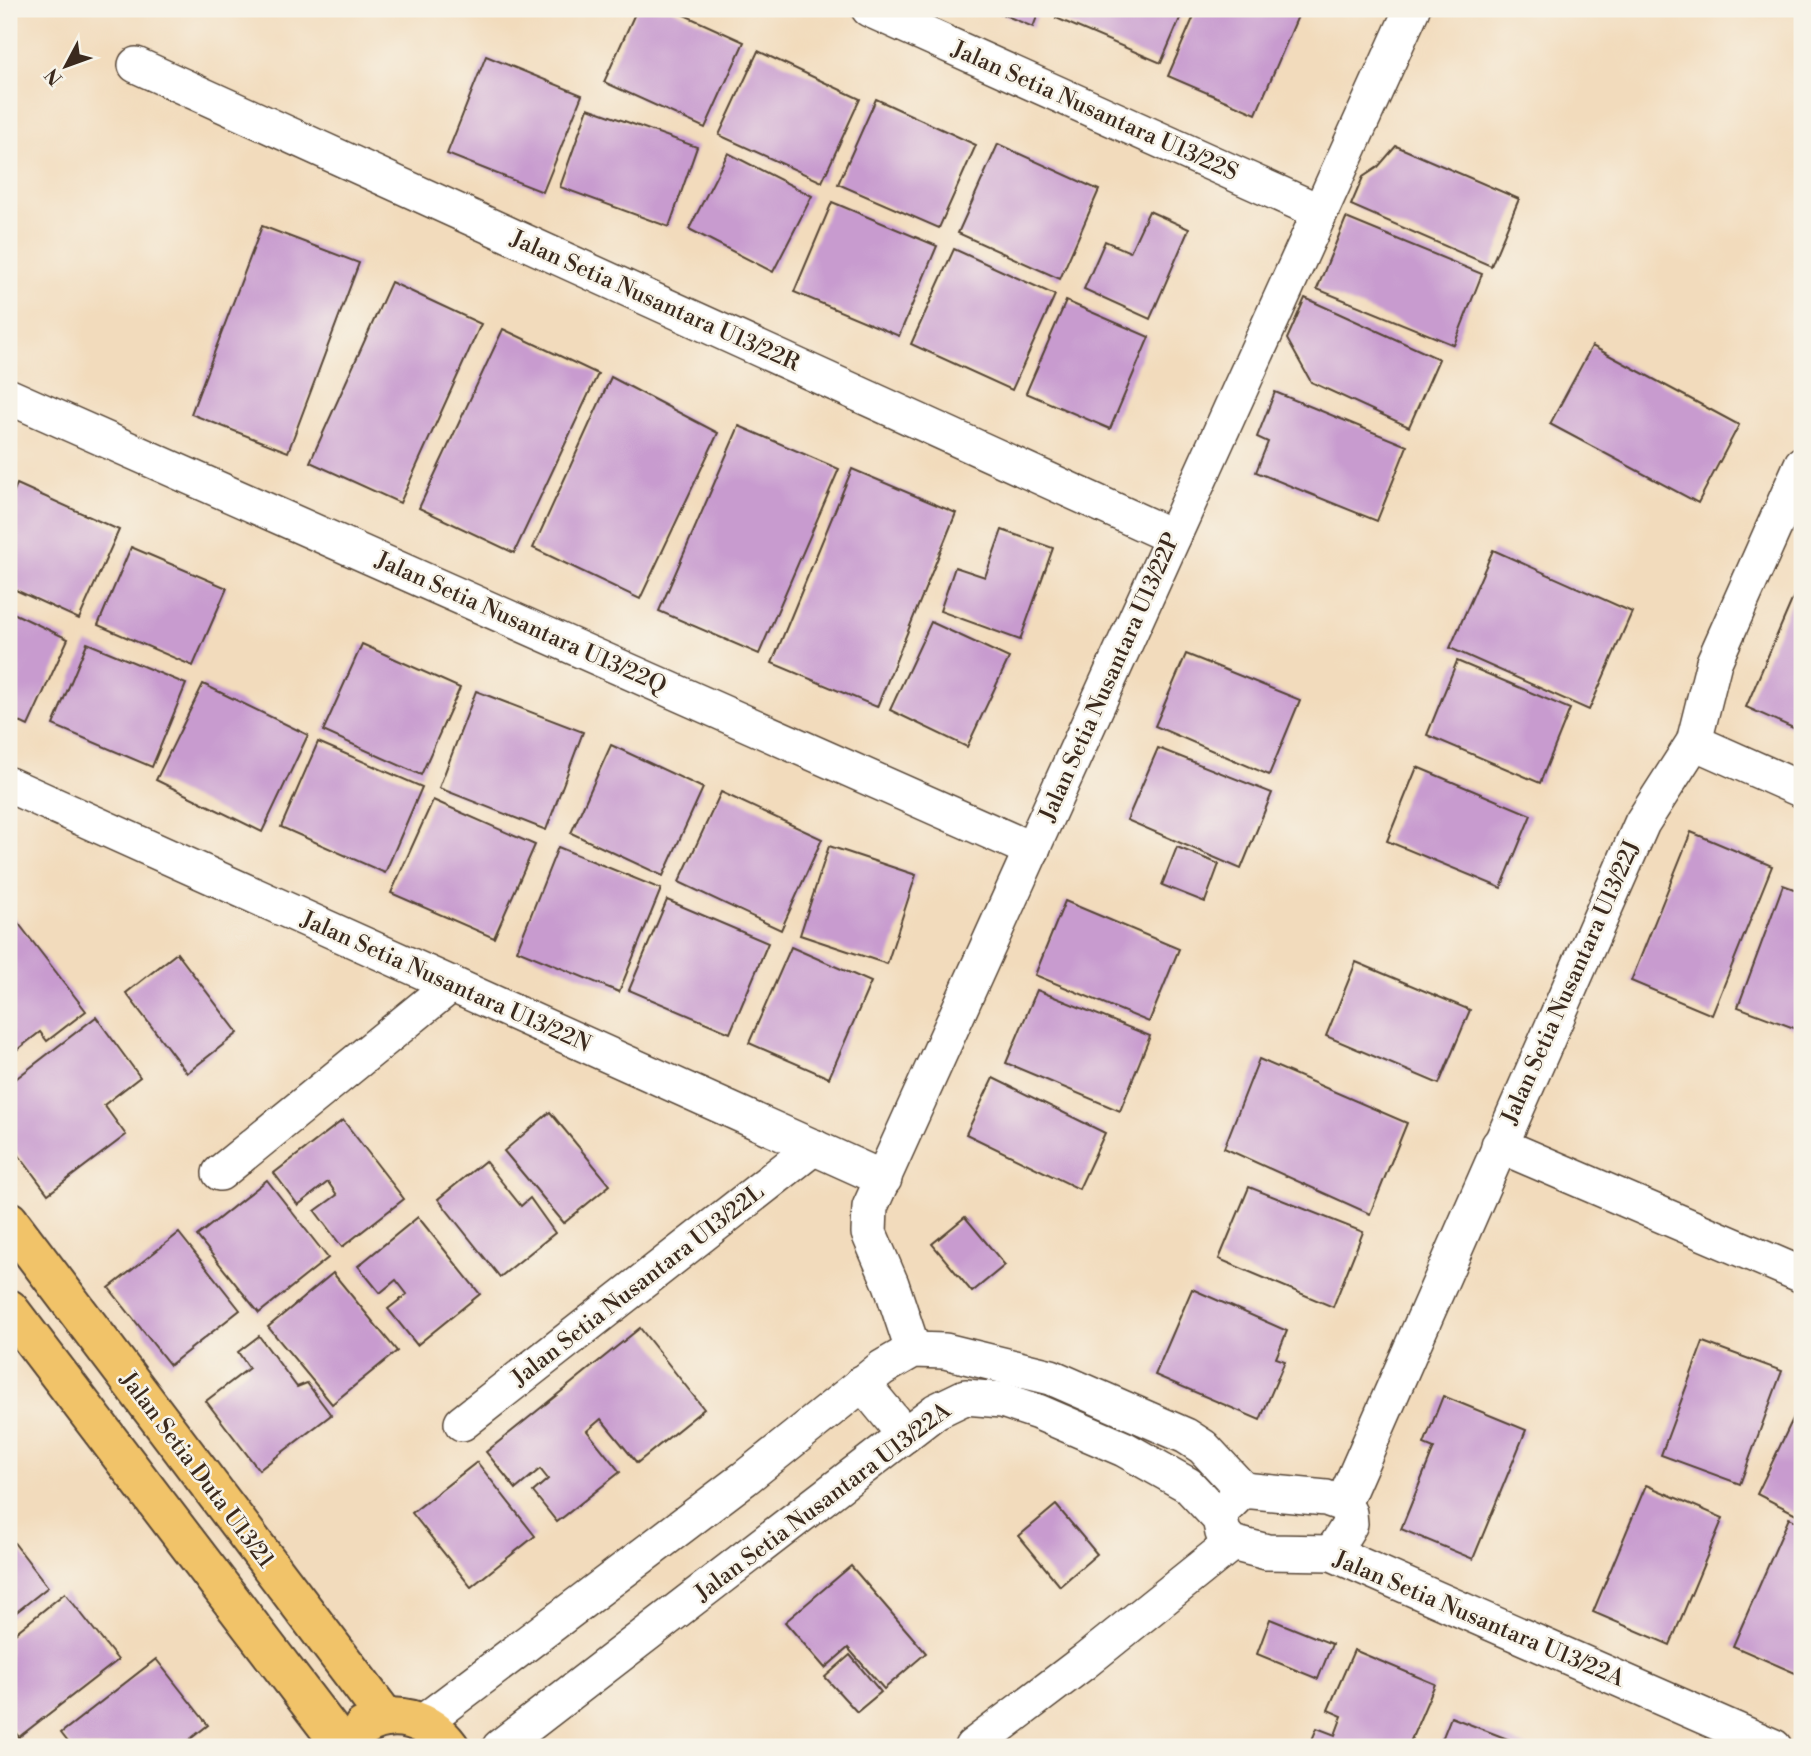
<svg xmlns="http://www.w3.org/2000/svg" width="1811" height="1756" viewBox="0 0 1811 1756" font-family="'Libre Bodoni',serif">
<rect width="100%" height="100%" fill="#f7f3e8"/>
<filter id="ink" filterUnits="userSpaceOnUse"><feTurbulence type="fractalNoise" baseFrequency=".0143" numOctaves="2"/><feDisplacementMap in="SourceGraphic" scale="14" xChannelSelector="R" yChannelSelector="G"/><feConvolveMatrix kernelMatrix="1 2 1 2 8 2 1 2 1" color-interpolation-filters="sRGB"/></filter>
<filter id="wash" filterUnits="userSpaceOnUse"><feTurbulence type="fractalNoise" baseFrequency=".00686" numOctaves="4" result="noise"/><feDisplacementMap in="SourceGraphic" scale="28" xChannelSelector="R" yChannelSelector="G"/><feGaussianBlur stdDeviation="1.57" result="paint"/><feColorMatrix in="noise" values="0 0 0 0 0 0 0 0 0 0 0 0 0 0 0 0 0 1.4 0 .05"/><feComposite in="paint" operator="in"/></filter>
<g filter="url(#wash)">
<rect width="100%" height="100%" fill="#f2dbbc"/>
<g id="blocks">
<g fill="#c89bcf">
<path d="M637 9H671L744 42 705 128 604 82Z"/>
<path d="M990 9H1040L1033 27Z"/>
<path d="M1060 9H1184L1161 63 1056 18Z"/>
<path d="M1197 9H1281L1298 16 1256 114 1168 76Z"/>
<path d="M758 51 860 99 822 182 719 135Z"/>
<path d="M486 56 582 95 543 192 447 154Z"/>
<path d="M876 99 976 145 939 228 838 184Z"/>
<path d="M588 108 697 147 669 227 560 187Z"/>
<path d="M998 144 1099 190 1060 279 958 233Z"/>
<path d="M1396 146 1519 199 1491 266 1351 205 1363 177 1378 167Z"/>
<path d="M728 153 812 196 773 272 689 229Z"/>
<path d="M832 202 937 246 899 336 794 292Z"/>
<path d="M1149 211 1189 229 1150 319 1084 289 1105 241 1130 252Z"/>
<path d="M1346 218 1482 274 1454 345 1317 289Z"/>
<path d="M262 226 359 263 288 452 191 414Z"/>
<path d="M954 249 1055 295 1012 390 911 344Z"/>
<path d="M391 282 481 324 400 503 310 462Z"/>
<path d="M1305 298 1439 359 1409 427 1311 382 1287 339Z"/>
<path d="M1066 301 1149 337 1110 429 1026 393Z"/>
<path d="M503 329 598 374 514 553 419 508Z"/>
<path d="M1592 346 1739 425 1698 503 1550 424Z"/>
<path d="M611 377 718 433 640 599 533 548Z"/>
<path d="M1275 392 1407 446 1377 521 1256 472 1268 442 1257 437Z"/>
<path d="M739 426 839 469 759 654 659 611Z"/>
<path d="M852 469 956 513 877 707 772 663Z"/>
<path d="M17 484 119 530 79 619 9 587V502Z"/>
<path d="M1002 530 1053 548 1020 640 940 611 955 567 985 577Z"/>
<path d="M131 547 227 588 193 666 98 625Z"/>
<path d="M1493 550 1632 612 1589 710 1450 648Z"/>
<path d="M1802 577V732L1746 707Z"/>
<path d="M9 611 68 639 28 726 9 717Z"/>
<path d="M931 622 1009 658 967 747 890 710Z"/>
<path d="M87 643 186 684 152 767 53 725Z"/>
<path d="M362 644 460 688 421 775 323 731Z"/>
<path d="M1186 654 1300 700 1269 775 1155 726Z"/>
<path d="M1457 661 1570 709 1540 783 1427 735Z"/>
<path d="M203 684 308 735 262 832 156 780Z"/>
<path d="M476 691 583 732 546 830 439 788Z"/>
<path d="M318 742 422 787 385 873 281 827Z"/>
<path d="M611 745 703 788 663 876 571 833Z"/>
<path d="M1158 748 1272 793 1241 869 1127 820Z"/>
<path d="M1417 767 1531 815 1501 888 1387 841Z"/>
<path d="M721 792 822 839 781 930 679 882Z"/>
<path d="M433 800 535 845 494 938 391 893Z"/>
<path d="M1691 832 1772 866 1712 1015 1631 981Z"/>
<path d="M829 846 916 875 887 964 800 935Z"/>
<path d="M558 847 661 889 619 992 517 950Z"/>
<path d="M1177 847 1219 864 1205 902 1162 885Z"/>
<path d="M1783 885 1802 892V1031L1738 1007Z"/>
<path d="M667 900 768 943 730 1033 629 990Z"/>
<path d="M1065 901 1179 949 1149 1022 1035 975Z"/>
<path d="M9 911 86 1011 47 1041 40 1032 9 1056Z"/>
<path d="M791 947 871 982 829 1078 749 1043Z"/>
<path d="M177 953 238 1033 187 1073 126 993Z"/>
<path d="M1356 962 1470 1010 1439 1084 1326 1036Z"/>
<path d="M1037 990 1150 1036 1120 1111 1006 1063Z"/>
<path d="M96 1017 140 1077 104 1105 126 1135 48 1194 9 1142V1084Z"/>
<path d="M1259 1059 1407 1123 1370 1214 1224 1148Z"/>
<path d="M993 1078 1105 1133 1079 1189 966 1134Z"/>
<path d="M550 1112 610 1185 564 1223 504 1151Z"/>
<path d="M343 1120 404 1199 342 1247 315 1211 337 1195 328 1182 298 1205 274 1173Z"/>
<path d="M485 1161 521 1206 530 1198 555 1233 500 1277 438 1199Z"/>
<path d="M267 1180 328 1258 259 1313 197 1236Z"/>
<path d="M1249 1187 1363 1232 1333 1307 1219 1259Z"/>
<path d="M418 1217 480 1294 417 1345 388 1309 407 1294 396 1280 380 1293 358 1266Z"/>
<path d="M965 1217 1005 1265 972 1292 932 1244Z"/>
<path d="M179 1233 240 1310 170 1365 109 1288Z"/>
<path d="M333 1273 397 1351 332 1404 268 1327Z"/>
<path d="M1192 1289 1287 1331 1276 1358 1285 1361 1260 1420 1155 1375Z"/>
<path d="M640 1328 704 1409 637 1463 601 1419 587 1431 620 1472 557 1522 533 1492 548 1479 540 1469 516 1489 486 1452Z"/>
<path d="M259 1336 297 1387 307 1383 331 1415 259 1470 206 1401 249 1368 238 1352Z"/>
<path d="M1703 1342 1782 1371 1740 1484 1661 1455Z"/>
<path d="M1443 1396 1526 1430 1473 1559 1401 1529 1434 1448 1424 1444Z"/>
<path d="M1802 1400V1517L1757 1494Z"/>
<path d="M477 1462 535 1536 471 1587 412 1513Z"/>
<path d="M1646 1485 1723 1518 1670 1645 1593 1612Z"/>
<path d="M1056 1505 1097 1554 1060 1586 1019 1536Z"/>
<path d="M1789 1518 1802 1524V1676L1733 1646Z"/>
<path d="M9 1536 48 1587 9 1618Z"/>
<path d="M851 1566 926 1653 884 1689 848 1648 825 1668 785 1622Z"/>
<path d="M65 1593 118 1660 19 1737 9 1724V1638Z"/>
<path d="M1270 1619 1332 1644 1318 1679 1257 1654Z"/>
<path d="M1354 1650 1435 1684 1408 1747H1309L1317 1728 1335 1735 1342 1716 1328 1710Z"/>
<path d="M850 1655 881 1692 857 1712 825 1677Z"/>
<path d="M156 1659 208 1725 180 1747H72L61 1733Z"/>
<path d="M1451 1717 1528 1747H1439Z"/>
</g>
</g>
</g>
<g filter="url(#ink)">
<use href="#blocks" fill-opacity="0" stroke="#564536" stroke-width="2"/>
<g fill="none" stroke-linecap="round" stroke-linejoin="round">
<defs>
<g id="minor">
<path d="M869 9 1320 212"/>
<path d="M136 65 1173 537"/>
<path d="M10 397 1032 850"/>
<path d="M1694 742 1802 790"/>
<path d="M9 785 884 1179"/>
<path d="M1499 1145 1802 1275"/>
<path d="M220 1173 452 984"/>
<path d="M913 1350 891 1284 869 1233 870 1207 1412 9"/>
<path d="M862 1383 905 1435"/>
<path d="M462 1423 814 1147"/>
<path d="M1343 1504 1642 823 1694 742 1714 662 1802 464"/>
<path d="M1228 1505 1243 1490 1326 1498 1343 1504 1349 1513 1350 1524 1332 1553"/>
<path d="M422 1723 745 1478 882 1368 913 1350 945 1351 1051 1377 1186 1436 1203 1447 1243 1490"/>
<path d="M500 1747 936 1411 965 1397 1002 1400 1038 1412 1124 1449 1188 1485 1220 1519 1223 1533 1232 1543 1267 1552 1332 1553 1774 1747"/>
<path d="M972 1747 1084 1662 1232 1543"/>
</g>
<g id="major">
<path d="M9 1221 386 1718"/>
<path d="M9 1309 343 1747"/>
<path d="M363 1727C394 1707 430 1720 450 1747"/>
</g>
</defs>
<use href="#minor" stroke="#564536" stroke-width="38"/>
<use href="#major" stroke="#564536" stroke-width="42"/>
<use href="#minor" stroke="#fff" stroke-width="35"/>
<use href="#major" stroke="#f1c369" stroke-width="38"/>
</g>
</g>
<g text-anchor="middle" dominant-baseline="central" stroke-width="5" stroke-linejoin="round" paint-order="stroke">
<g font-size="23" fill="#3b2a1e" stroke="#f7f3e8">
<text transform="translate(1095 111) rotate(24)">Jalan Setia Nusantara U13/22S</text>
<text transform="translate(655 301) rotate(24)">Jalan Setia Nusantara U13/22R</text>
<text transform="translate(521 623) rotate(24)">Jalan Setia Nusantara U13/22Q</text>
<text transform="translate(1110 677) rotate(-66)">Jalan Setia Nusantara U13/22P</text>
<text transform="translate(446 982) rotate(24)">Jalan Setia Nusantara U13/22N</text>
<text transform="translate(1571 982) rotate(-66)">Jalan Setia Nusantara U13/22J</text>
<text transform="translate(638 1285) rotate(-38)">Jalan Setia Nusantara U13/22L</text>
<text transform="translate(197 1470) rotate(53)">Jalan Setia Duta U13/21</text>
<text transform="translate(823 1502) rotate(-37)">Jalan Setia Nusantara U13/22A</text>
<text transform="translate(1479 1619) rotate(23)">Jalan Setia Nusantara U13/22A</text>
</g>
</g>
<rect width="1811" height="1756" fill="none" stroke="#f7f3e8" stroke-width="35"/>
<g transform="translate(66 66) rotate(229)" stroke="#f7f3e8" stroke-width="5" paint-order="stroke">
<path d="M0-5L12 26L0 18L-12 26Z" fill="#3b2a1e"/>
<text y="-10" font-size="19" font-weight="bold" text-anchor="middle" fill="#3b2a1e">N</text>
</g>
</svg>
